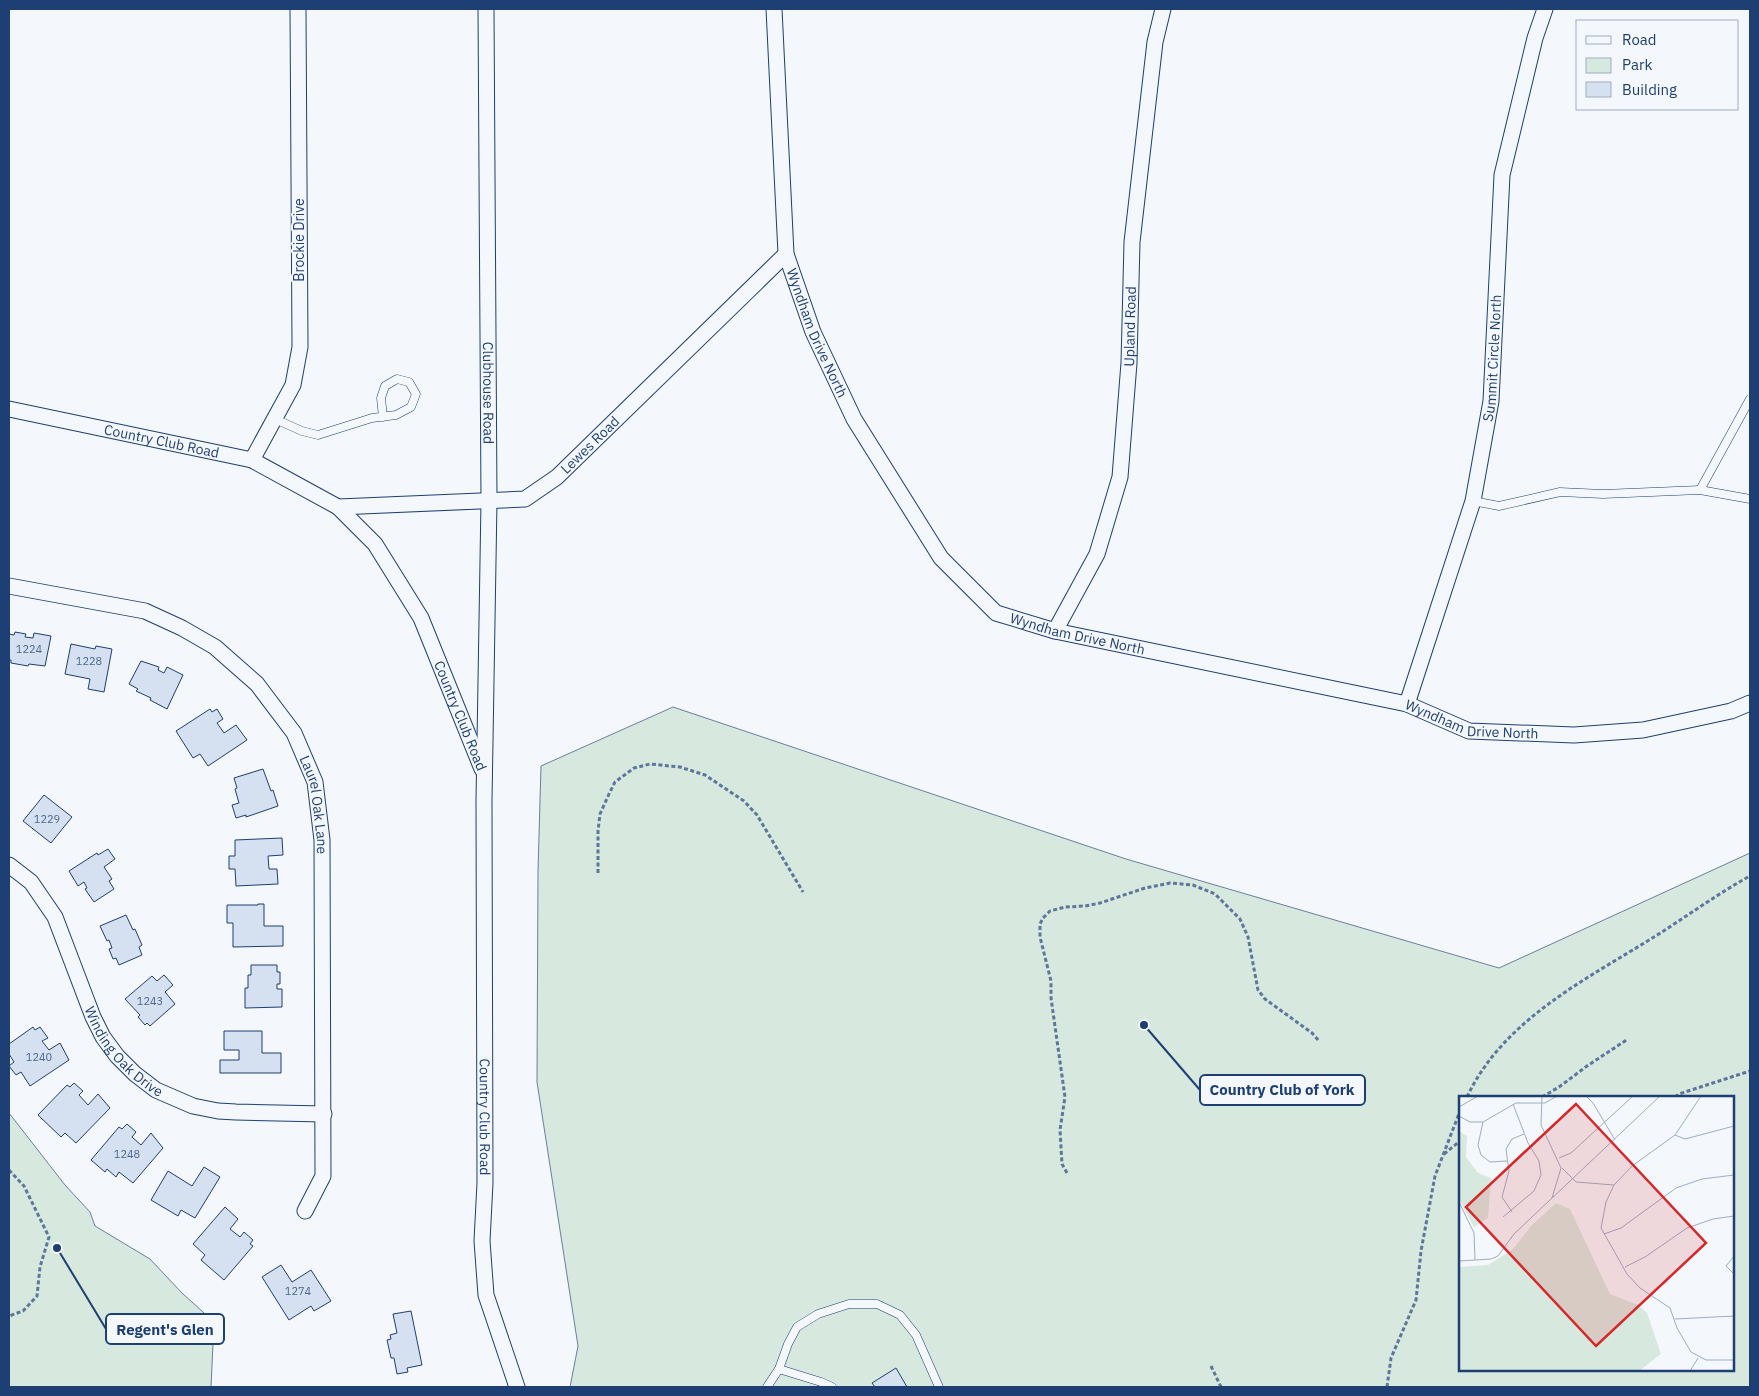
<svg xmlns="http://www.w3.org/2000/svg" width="1759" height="1396" viewBox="0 0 1759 1396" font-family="'IBM Plex Sans',sans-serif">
<rect width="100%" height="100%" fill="#f4f7fb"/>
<g fill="#d7e8df" stroke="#687fa3" fill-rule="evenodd">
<path d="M673 707 1126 859 1499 968 1750 853V1387H570L578 1346 537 1082 538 871 541 766ZM1460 1097H1733V1370H1460Z"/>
<path d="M9 1113 65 1185 90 1212 95 1226 150 1259 182 1293 214 1322 211 1387H9Z"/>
</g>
<g fill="#d5e0f0" stroke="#1d3f73">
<path d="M15 632 26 634 25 637 33 638 34 633 51 636 45 666 29 664 28 666 11 663V660H9V634L14 635Z"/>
<path d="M71 644 95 649 96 646 112 649 104 692 88 689 90 679 65 674Z"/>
<path d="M141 661 159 667 158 670 164 673 167 667 183 675 167 709 150 700 151 698 136 691 138 689 129 684Z"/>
<path d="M210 709 212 712 217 709 223 719 217 723 224 733 236 725 247 740 208 766 200 754 193 758 176 731Z"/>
<path d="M263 769 271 791 273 790 278 806 246 817V815L236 818 232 805 239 803 235 789 237 788 234 778Z"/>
<path d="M44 795 72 817 51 843 23 821Z"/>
<path d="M282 838 283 855 268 856 269 869H277L278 884 236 886 235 869H229V856H235V840Z"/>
<path d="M108 849 115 859 104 867 112 879 109 881 114 889 94 902 85 889 87 888 84 882 78 886 69 871 97 853 98 855Z"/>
<path d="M258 904H264V926H283V946L233 947V923H227V905H258Z"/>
<path d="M126 915 133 930 135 929 142 945 139 947 142 955 119 965 116 958 113 959 109 949 112 948 109 940 107 941 100 926Z"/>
<path d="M251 965H277V972H280V984H277V989H282V1007L245 1008V988H248V975H251Z"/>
<path d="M164 975 173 985 165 992 175 1004 150 1026 147 1023 145 1025 138 1017 140 1015 125 999 152 976 157 981Z"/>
<path d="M33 1027 35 1030 40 1027 48 1038 42 1041 49 1050 60 1043 69 1060 30 1086 21 1072 16 1075 9 1066 14 1062 9 1054V1044Z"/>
<path d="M224 1031H262V1053H281V1073H220V1060H239V1050H224Z"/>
<path d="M74 1083 83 1091 79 1095 88 1105 98 1094 110 1108 76 1143 65 1133 61 1137 38 1115 67 1085 70 1087Z"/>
<path d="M127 1124 136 1132 132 1137 141 1145 151 1133 163 1148 133 1183 119 1172 116 1177 107 1169 105 1172 91 1160 119 1127 122 1129Z"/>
<path d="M204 1167 220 1177 195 1218 181 1210 178 1216 151 1200 168 1171 192 1186Z"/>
<path d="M225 1207 238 1219 230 1229 240 1237 244 1232 253 1240 250 1244 253 1246 224 1280 201 1260 205 1255 193 1244Z"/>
<path d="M281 1265 292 1282 311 1270 331 1301 314 1311 311 1306 289 1320 262 1277Z"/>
<path d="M411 1311 422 1365 407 1368 408 1372 397 1374 394 1358H391L387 1340 391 1339 390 1335 397 1333 393 1314Z"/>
<path d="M896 1368 907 1387H875L872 1383Z"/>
</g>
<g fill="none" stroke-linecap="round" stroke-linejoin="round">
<defs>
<g id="service">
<path d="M275 419 302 431 318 435 372 418 396 415 411 407 416 394 409 382 397 379 385 386 381 398 383 417"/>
<path d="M1700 490 1750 399"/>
<path d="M1473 501 1499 506 1560 492 1603 494 1700 490 1750 499"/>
<path d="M779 1369 821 1382 832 1387"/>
<path d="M767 1387 779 1369 788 1344 797 1327 818 1314 849 1304H877L900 1315 916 1335 939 1387"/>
</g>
<g id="minor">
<path id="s1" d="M486 9 489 501 484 801 485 1183 482 1241 486 1295 517 1387"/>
<path id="s2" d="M774 9 786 254 813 332 854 419 941 558 996 613 1055 631 1407 704 1469 731 1574 735 1643 730 1731 711 1750 703"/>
<path id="s3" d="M9 409 252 460 338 507 375 544 421 618 482 769"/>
<path d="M252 460 293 385 300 347 298 9"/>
<path id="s4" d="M338 507 525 499 557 477 786 254"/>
<path id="s5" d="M9 586 145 611 182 628 215 647 257 684 294 733 315 782 322 840 323 1176 305 1211"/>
<path id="s6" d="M1055 631 1097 554 1120 477 1129 363 1132 242 1155 42 1163 9"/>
<path id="s7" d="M1407 704 1473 501 1491 401 1502 175 1535 38 1545 9"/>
<path id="s8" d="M9 865 31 882 55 917 93 1017 103 1037 117 1056 135 1074 156 1090 193 1106 218 1111 236 1112 324 1114"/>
</g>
</defs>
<use href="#service" stroke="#1d3f73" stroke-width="9"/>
<use href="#minor" stroke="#1d3f73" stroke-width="17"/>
<g stroke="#5e769c" stroke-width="3" stroke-dasharray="4 2.5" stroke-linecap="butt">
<path d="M598 873V831L600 814 609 794 615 782 634 768 650 764 680 767 705 775 744 801 757 815 803 892"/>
<path d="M1467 1097C1503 1020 1585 980 1654 937 1686 917 1717 894 1750 876"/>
<path d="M1542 1097 1559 1087 1587 1066 1628 1039"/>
<path d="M1675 1097 1679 1094 1750 1071"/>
<path d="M1444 1154 1460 1141"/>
<path d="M9 1170 24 1186 49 1237 40 1267 37 1296 23 1311 9 1316"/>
<path d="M1067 1173 1062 1164 1060 1130 1065 1097 1051 998V981L1040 937V924L1043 918 1050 911 1065 907 1085 906 1100 903 1145 888 1170 883 1193 885 1215 894 1240 919 1248 937 1258 990 1265 999 1312 1033 1319 1041"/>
<path d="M1211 1366 1221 1387"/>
<path d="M1387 1387 1391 1358 1416 1300 1421 1251 1435 1176 1460 1111"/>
</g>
<use href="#service" stroke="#f4f7fb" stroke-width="8"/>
<use href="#minor" stroke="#f4f7fb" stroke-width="15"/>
</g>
<g text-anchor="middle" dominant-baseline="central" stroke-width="4" stroke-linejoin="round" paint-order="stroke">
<g font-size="11" fill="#4b6792">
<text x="29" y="649">1224</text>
<text x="89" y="661">1228</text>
<text x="47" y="819">1229</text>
<text x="150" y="1001">1243</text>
<text x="39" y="1057">1240</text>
<text x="127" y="1154">1248</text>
<text x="298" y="1291">1274</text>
</g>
<g font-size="14" fill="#1d3f73" stroke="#f4f7fb">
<text transform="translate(299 240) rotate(-90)">Brockie Drive</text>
<text stroke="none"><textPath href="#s6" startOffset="319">Upland Road</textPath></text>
<text stroke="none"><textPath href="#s2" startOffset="330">Wyndham Drive North</textPath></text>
<text stroke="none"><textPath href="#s7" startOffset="358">Summit Circle North</textPath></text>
<text stroke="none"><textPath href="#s1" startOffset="384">Clubhouse Road</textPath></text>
<text stroke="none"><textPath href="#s3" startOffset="156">Country Club Road</textPath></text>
<text stroke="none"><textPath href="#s4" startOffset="272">Lewes Road</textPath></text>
<text stroke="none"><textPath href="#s2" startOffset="750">Wyndham Drive North</textPath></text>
<text stroke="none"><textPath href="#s3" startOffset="591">Country Club Road</textPath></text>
<text stroke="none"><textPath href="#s2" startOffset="1155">Wyndham Drive North</textPath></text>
<text stroke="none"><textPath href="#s5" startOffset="410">Laurel Oak Lane</textPath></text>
<text stroke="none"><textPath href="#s8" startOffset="224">Winding Oak Drive</textPath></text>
<text stroke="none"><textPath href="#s1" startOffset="1108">Country Club Road</textPath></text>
</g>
</g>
<g transform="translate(1459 1096)">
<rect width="275" height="275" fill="#f4f7fb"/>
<path d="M0 35 8 40 7 61 19 77 32 82 29 122 15 131 0 103ZM97 107 111 113 151 198 179 209 188 217 202 258 180 275H0V171L29 169 54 153 72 130Z" fill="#d7e8df"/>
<path fill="none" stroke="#9eadc5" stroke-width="1" d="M83 0 82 29 102 72 93 102M127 0 134 7 156 44M242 0 216 39 173 70 155 89 147 106 142 132 168 178 181 192 211 212 218 232 232 256 247 264H275M0 11 19 0M0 20 11 26H24L57 7H86L98 0M24 26 19 49 22 59 31 66 48 65M216 39 226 43 275 30M100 62 112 57 174 0M103 72 117 86 155 89M0 106 15 137 16 164M53 116 43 101 50 75 47 53 53 43 65 38M44 121 75 95 82 79 80 65 69 47 54 8M145 138 162 132 217 92 243 83 275 79M275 160 267 170 275 178M0 165 32 163 39 160 55 138 201 0M166 171 186 161 228 132 254 123 275 120M216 223 275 220M231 275 239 262"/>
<path fill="#d62828" fill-opacity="0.15" stroke="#d62828" stroke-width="2.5" d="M117 8 247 147 137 250 7 111Z"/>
<rect width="275" height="275" fill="none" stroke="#1d3f73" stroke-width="2.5"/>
</g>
<path fill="none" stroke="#1d3f73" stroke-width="2" d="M1144 1025L1200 1090M57 1248L106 1329"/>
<g fill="#1d3f73" stroke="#f4f7fb" stroke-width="2">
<circle cx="1144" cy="1025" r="5"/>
<circle cx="57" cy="1248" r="5"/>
</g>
<g fill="#f4f7fb" stroke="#1d3f73" stroke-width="2">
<rect x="1200" y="1075" width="165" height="30" rx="5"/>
<rect x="106" y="1314" width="118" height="30" rx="5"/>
</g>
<g font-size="15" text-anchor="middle" font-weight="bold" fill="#1d3f73">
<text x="1282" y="1095">Country Club of York</text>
<text x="165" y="1335">Regent's Glen</text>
</g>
<rect width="1759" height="1396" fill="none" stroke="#1d3f73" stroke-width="20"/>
<rect x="1576" y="20" width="162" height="90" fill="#f4f7fb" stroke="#9eadc5"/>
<rect x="1586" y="36" width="25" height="8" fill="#f4f7fb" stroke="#9eadc5"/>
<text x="1622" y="45" font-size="15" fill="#1d3f73">Road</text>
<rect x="1586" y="58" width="25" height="15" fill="#d7e8df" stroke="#9eadc5"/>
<text x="1622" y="70" font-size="15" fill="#1d3f73">Park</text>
<rect x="1586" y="82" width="25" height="15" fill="#d5e0f0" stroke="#9eadc5"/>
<text x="1622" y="95" font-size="15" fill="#1d3f73">Building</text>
</svg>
